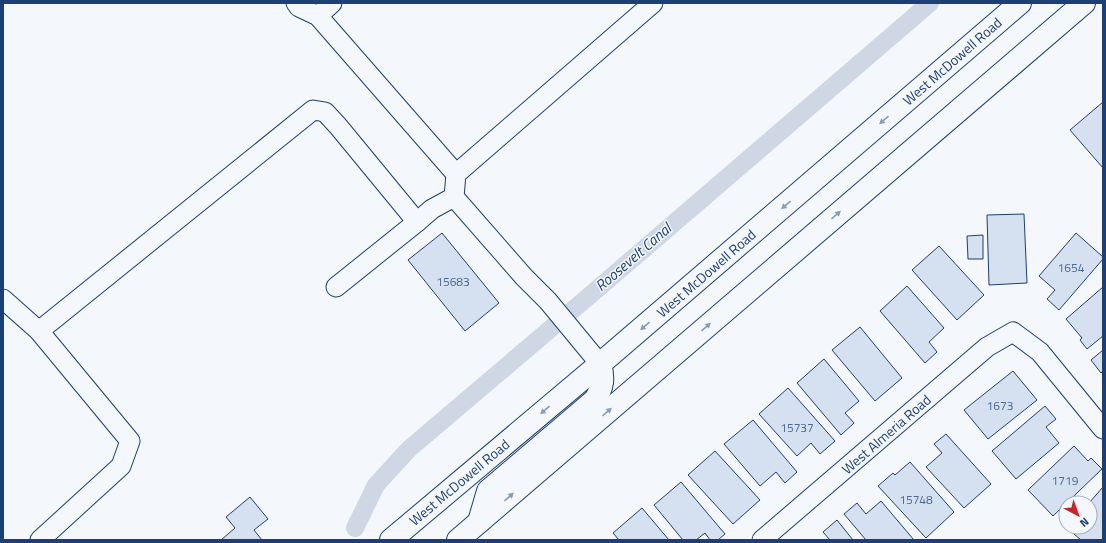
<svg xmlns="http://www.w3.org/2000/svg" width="1106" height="543" viewBox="0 0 1106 543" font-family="'Titillium Web',sans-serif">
<rect width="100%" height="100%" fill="#f4f7fb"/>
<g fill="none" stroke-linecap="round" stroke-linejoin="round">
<path stroke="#cfd7e4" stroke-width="18" d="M355 528 376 485 409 449 595 291 930 3"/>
</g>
<g fill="#d5e0f0" stroke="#1d3f73">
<path d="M1103 102V168L1070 130Z"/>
<path d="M1024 214 1027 283 989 285 987 215Z"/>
<path d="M442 233 499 303 465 331 408 260Z"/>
<path d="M1076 233 1103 257V259L1059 310 1047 299 1055 290 1039 276Z"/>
<path d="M983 235V259H968L967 236Z"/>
<path d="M939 246 984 295 957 320 912 270Z"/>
<path d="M907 286 944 328 929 342 937 352 925 363 880 311Z"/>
<path d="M1103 287V336L1087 349 1080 340 1082 338 1066 319Z"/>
<path d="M860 327 902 378 875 401 832 350Z"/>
<path d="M1103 350V371L1101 373 1091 360Z"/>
<path d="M824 359 859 401 845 413 854 423 841 435 797 383Z"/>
<path d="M1013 371 1037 400 988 439 964 410Z"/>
<path d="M788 388 835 441 820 454 811 443 797 456 759 414Z"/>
<path d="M1045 406 1056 419 1046 427 1059 443 1016 479 992 451Z"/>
<path d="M753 420 797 472 785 483 776 472 760 486 724 444Z"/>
<path d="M946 434 991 484 964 508 926 467 942 453 934 444Z"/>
<path d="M1074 446 1088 461 1091 458 1102 469 1053 516 1028 490Z"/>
<path d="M715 451 760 500 733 524 688 475Z"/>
<path d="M910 462 954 512 926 538 878 486 893 473 895 475Z"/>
<path d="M681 482 725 534 718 540H710L705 533 696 540H683L654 505Z"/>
<path d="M1103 487V540H1081L1067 528 1090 527V503H1089Z"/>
<path d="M250 497 268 519 254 530 262 540H221L235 528 226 517Z"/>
<path d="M881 501 914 540H866L844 514 857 503 866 514Z"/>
<path d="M642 508 669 540H619L613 533Z"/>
<path d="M837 520 853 540H830L823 532Z"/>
</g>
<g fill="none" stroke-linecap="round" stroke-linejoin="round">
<defs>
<g id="minor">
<path d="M296 3 299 7 318 16 456 174"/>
<path d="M318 16 332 3"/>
<path d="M454 197 456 174 653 3"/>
<path d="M336 287 417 222"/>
<path d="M3 299 39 331 130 441 121 466 40 540"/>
<path d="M39 331 313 110 325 112 338 126 417 222 432 209 454 197 524 277 548 301 600 364"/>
<path d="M762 540 987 347 1013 332 1040 352 1103 429"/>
</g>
<g id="major">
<path d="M479 522 488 491 595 400C603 387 604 378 600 364"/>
<path d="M391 540 600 364 1020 3"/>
<path d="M458 540 1084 3"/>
</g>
</defs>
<use href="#minor" stroke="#1d3f73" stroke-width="21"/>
<use href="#major" stroke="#1d3f73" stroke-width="24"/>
<use href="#minor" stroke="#f4f7fb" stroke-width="19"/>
<use href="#major" stroke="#f4f7fb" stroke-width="22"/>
</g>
<defs><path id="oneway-solid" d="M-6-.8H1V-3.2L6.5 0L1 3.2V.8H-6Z"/></defs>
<g fill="#889bb7">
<use href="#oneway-solid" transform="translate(884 120) rotate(139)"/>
<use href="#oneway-solid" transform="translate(786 205) rotate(139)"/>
<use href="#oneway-solid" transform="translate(836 215) rotate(-41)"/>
<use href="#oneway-solid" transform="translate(645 326) rotate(139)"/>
<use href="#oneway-solid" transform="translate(706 327) rotate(-41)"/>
<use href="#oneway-solid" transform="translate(545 410) rotate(140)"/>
<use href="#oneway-solid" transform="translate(607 412) rotate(-41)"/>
<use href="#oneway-solid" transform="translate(509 497) rotate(-41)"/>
</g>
<g text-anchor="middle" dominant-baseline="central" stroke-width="3" stroke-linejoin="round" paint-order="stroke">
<g font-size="12" fill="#4b6792">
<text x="1071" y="267">1654</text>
<text x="453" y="281">15683</text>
<text x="1000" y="405">1673</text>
<text x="797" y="427">15737</text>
<text x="1065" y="480">1719</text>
<text x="916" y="499">15748</text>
</g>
<g font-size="14" fill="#1d3f73" stroke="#f4f7fb">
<text transform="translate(952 61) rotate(-41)">West McDowell Road</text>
<text transform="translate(706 273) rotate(-41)">West McDowell Road</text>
<text transform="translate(886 434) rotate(-41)">West Almeria Road</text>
<text transform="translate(459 482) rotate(-40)">West McDowell Road</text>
</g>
<g font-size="15" font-style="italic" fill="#1d3f73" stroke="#f4f7fb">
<text transform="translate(633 257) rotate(-41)">Roosevelt Canal</text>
</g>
</g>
<rect width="1106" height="543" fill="none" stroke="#1d3f73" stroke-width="8"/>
<g transform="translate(1078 515) rotate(139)"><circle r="19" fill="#f4f7fb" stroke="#9eadc5"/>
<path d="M0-3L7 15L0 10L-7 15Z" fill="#c62828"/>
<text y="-6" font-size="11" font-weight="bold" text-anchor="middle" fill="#1d3f73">N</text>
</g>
</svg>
